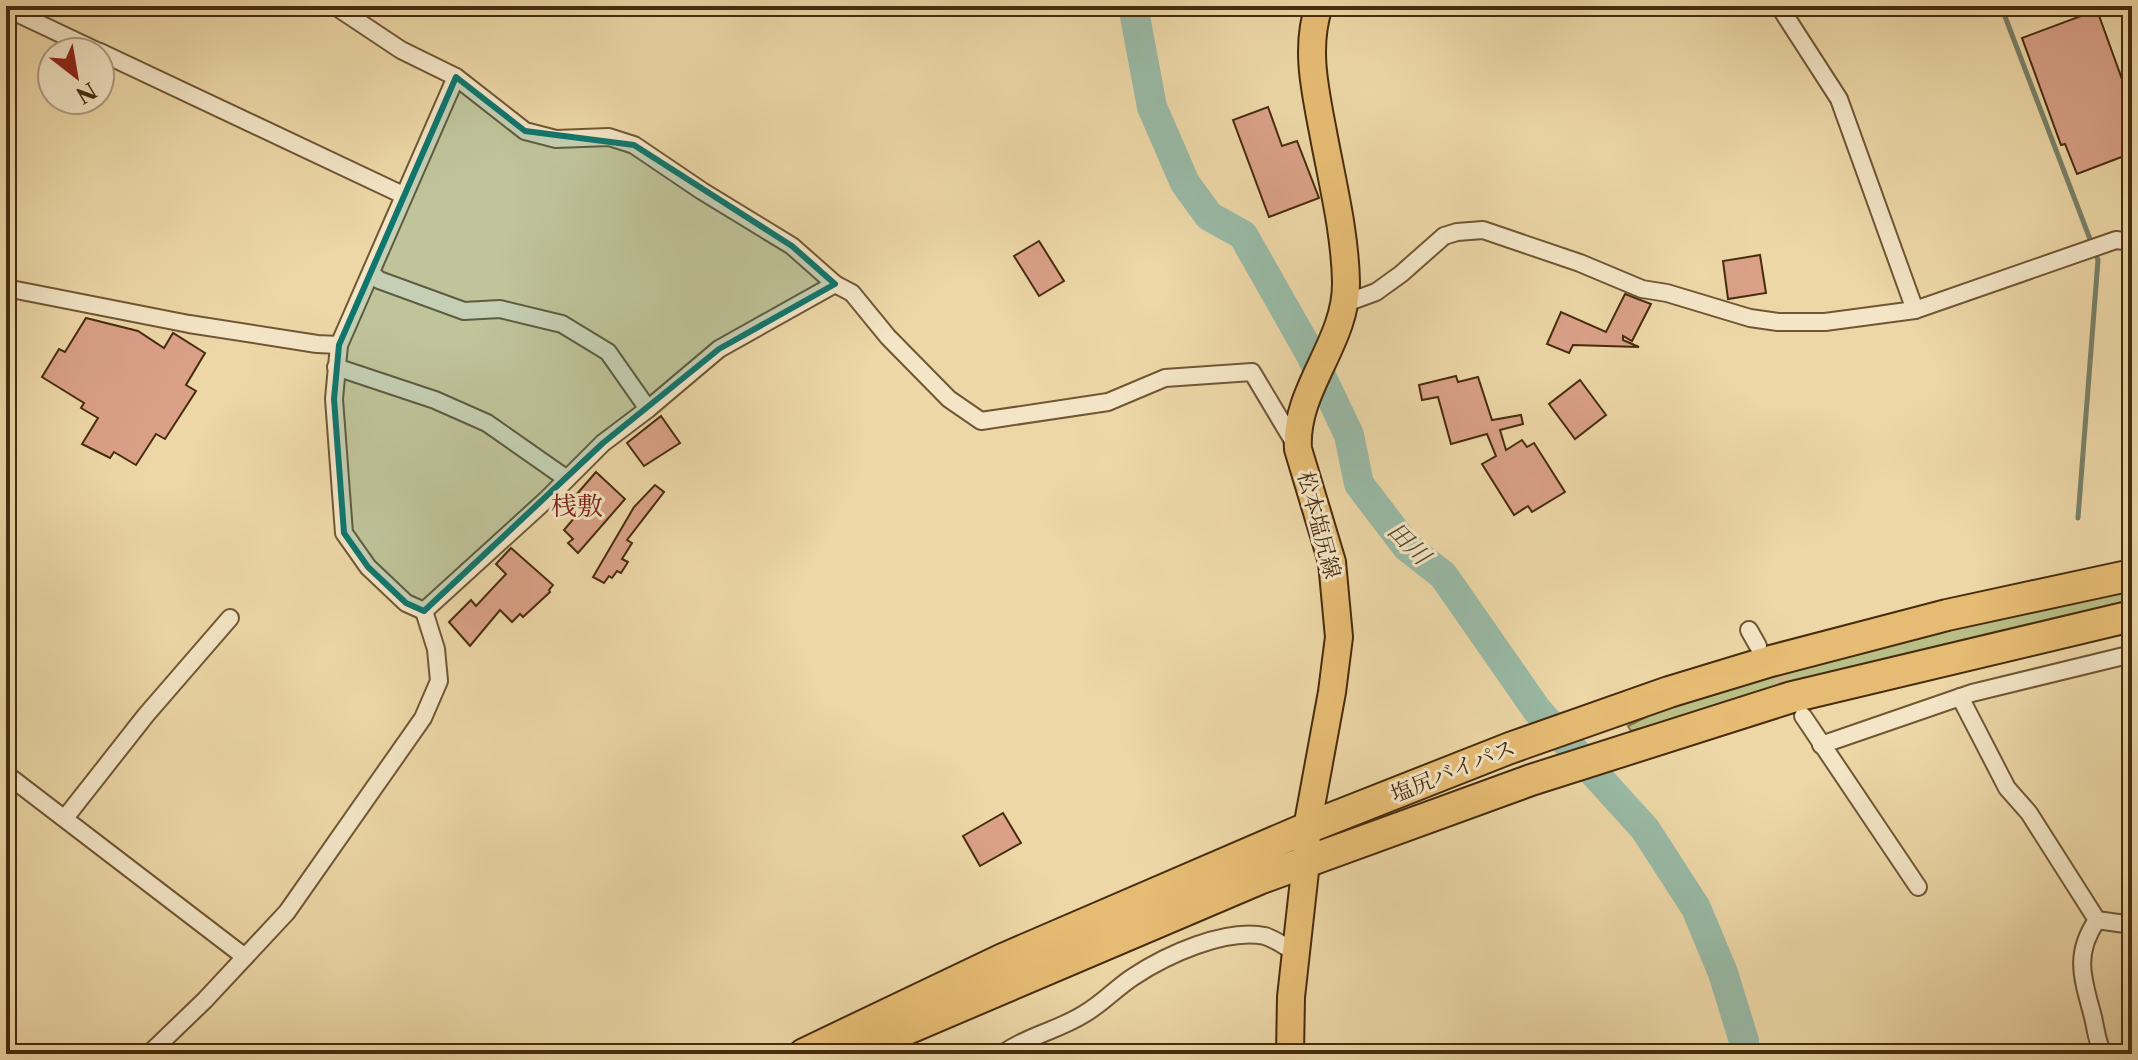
<svg xmlns="http://www.w3.org/2000/svg" width="2138" height="1060" viewBox="0 0 2138 1060" font-family="'Libre Caslon Text','Noto Serif JP',serif">
<rect width="100%" height="100%" fill="#edd7a7"/>
<filter id="stains"><feTurbulence type="fractalNoise" baseFrequency=".0025" numOctaves="4"/><feColorMatrix values="0 0 0 0 .2 0 0 0 0 .09 0 0 0 0 .02 0 0 0 .5 -.17"/></filter>
<radialGradient id="worn" r=".72"><stop offset=".6" stop-color="#630" stop-opacity="0"/><stop offset="1" stop-color="#630" stop-opacity=".3"/></radialGradient>
<path fill="#b9be87" stroke="#80754a" stroke-width="2" d="M2132 583V601L1974 639 1631 731 1628 726 1672 704 1760 675Z"/>
<g fill="none" stroke-linecap="round" stroke-linejoin="round">
<path stroke="#788169" stroke-width="5" d="M2001 6 2098 260 2078 518"/>
<path stroke="#99baa6" stroke-width="30" d="M1133 6 1152 107 1185 183 1209 216 1243 235 1311 355 1349 435 1359 484 1407 547 1443 575 1537 710 1645 829 1696 908 1723 973 1744 1041V1054"/>
</g>
<g fill="#daa188" stroke="#472c0e" stroke-width="2">
<path d="M2097 10 2132 107V153L2077 174 2065 144 2061 145 2022 38Z"/>
<path d="M1268 107 1282 146 1297 141 1319 198 1269 217 1233 120Z"/>
<path d="M1039 241 1064 281 1039 296 1014 256Z"/>
<path d="M1760 255 1766 293 1728 299 1723 261Z"/>
<path d="M1625 294 1651 304 1632 341 1623 336V340L1639 347 1573 345 1569 353 1547 344 1561 312 1606 332Z"/>
<path d="M86 318 138 331 164 348 173 333 205 353 186 385 196 391 165 439 156 434 136 465 114 452 110 458 82 444 98 418 81 408 84 403 42 377 59 349 65 352Z"/>
<path d="M1456 376 1458 382 1478 377 1492 420 1521 415 1523 424 1500 430 1506 450 1522 440 1527 447 1534 443 1565 492 1532 512 1528 506 1514 515 1482 464 1496 456 1487 434 1451 444 1438 397 1422 400 1419 385Z"/>
<path d="M1580 380 1606 415 1575 439 1549 404Z"/>
<path d="M661 416 680 443 644 466 627 443Z"/>
<path d="M596 472 625 499 578 553 568 543 573 539 564 530 586 504 576 495Z"/>
<path d="M655 485 664 492 627 540 632 543 622 559 628 562 621 573 617 571 612 578 609 576 604 583 593 577 634 507Z"/>
<path d="M511 548 553 585 549 590 550 592 523 617 520 614 512 622 500 610 470 646 449 622 471 600 476 606 506 574 496 564Z"/>
<path d="M1003 813 1021 843 980 866 963 836Z"/>
</g>
<g fill="none" stroke-linecap="round" stroke-linejoin="round">
<path stroke="#ccb588" stroke-width="16" stroke-dasharray="16 8" stroke-linecap="butt" d="M1765 657 1793 701"/>
<defs>
<g id="street">
<path d="M335 6 401 50 456 77 525 131 556 139 609 137 634 145 702 191 792 246 835 284 852 293 888 337 949 399 981 421 1108 402 1165 378 1252 372 1298 449"/>
<path d="M1779 6 1839 99 1915 310"/>
<path d="M6 8 99 52"/>
<path d="M100 52 403 195"/>
<path d="M371 273 379 280 464 311 500 309 562 324 608 352 648 409"/>
<path d="M6 288 189 324 317 344 339 345"/>
<path d="M1346 303 1376 292 1401 274 1444 236 1457 232 1483 230 1580 263 1642 289 1667 293 1750 318 1778 322H1825L1915 310 2116 240 2132 242"/>
<path d="M336 367 435 400 487 423 567 479"/>
<path d="M424 611 406 603 368 567 344 533 334 399 339 345 456 77"/>
<path d="M424 611 546 500 603 443 648 409 719 349 835 284"/>
<path d="M1749 630 1758 646"/>
<path d="M1960 697 2007 788 2029 813 2097 920 2132 925"/>
<path d="M1803 716 1918 887"/>
<path d="M1821 745 1972 693 2132 654"/>
<path d="M6 774 245 957"/>
<path d="M65 818 146 715 230 618"/>
<path d="M2097 920C2073 955 2083 979 2093 1017 2096 1030 2097 1042 2103 1054"/>
<path d="M149 1054 205 1000 287 912 423 718 439 681 436 649 424 611"/>
<path d="M1002 1054C1029 1035 1057 1031 1084 1014 1102 1004 1116 988 1133 977 1166 955 1225 928 1265 936 1275 939 1287 948 1297 953"/>
</g>
<path id="primary" d="M1290 1054 1291 997 1306 862 1307 828 1332 692 1339 637 1332 562 1298 449C1294 389 1347 343 1346 282 1345 232 1332 181 1323 132 1315 90 1305 47 1319 6"/>
<g id="highway">
<path d="M804 1054 1003 959 1307 828 1510 748 1669 692 1771 661 1947 615 2132 575"/>
<path d="M853 1054 907 1029 1259 879 1531 780 1792 697 2132 616"/>
</g>
</defs>
<use href="#street" stroke="#705734" stroke-width="20"/>
<use href="#primary" stroke="#472c0e" stroke-width="30"/>
<use href="#highway" stroke="#472c0e" stroke-width="34"/>
<use href="#street" stroke="#f3e5c6" stroke-width="16"/>
<use href="#primary" stroke="#e6bc74" stroke-width="26"/>
<use href="#highway" stroke="#e6bc74" stroke-width="30"/>
</g>
<path fill="#0f766e" fill-opacity="0.2" stroke="#0f766e" stroke-width="6" stroke-linejoin="round" d="M456 77 525 131 634 145 792 246 835 284 719 349 603 443 424 611 406 603 368 567 344 533 334 399 339 345Z"/>
<g text-anchor="middle" dominant-baseline="central" stroke-width="6" stroke-linejoin="round" paint-order="stroke">
<g font-size="22" fill="#472c0e" stroke="#f3e5c6">
<text transform="translate(1319 525) rotate(75)">松本塩尻線</text>
<text transform="translate(1453 771) rotate(-22)">塩尻バイパス</text>
</g>
<g font-size="24" font-style="italic" fill="#57482c" stroke="#f3e5c6">
<text transform="translate(1409 543) rotate(45)">田川</text>
</g>
<g font-size="26" fill="#7a1f14" stroke="#f3e5c6">
<text x="577" y="506">桟敷</text>
</g>
</g>
<rect width="2138" height="1060" fill="none" stroke="#edd7a7" stroke-width="32"/>
<rect x="8" y="8" width="2122" height="1044" fill="none" stroke="#472c0e" stroke-width="4"/>
<rect x="16" y="16" width="2106" height="1028" fill="none" stroke="#472c0e" stroke-width="2"/>
<g transform="translate(76 76) rotate(149)"><circle r="38" fill="#f3e5c6" stroke="#ae9b7c" stroke-width="2"/>
<path d="M0-6L14 30L0 20L-14 30Z" fill="#8f2418"/>
<text y="-12" font-size="22" font-weight="bold" text-anchor="middle" fill="#472c0e">N</text>
</g>
<rect width="100%" height="100%" filter="url(#stains)"/>
<rect width="100%" height="100%" fill="url(#worn)"/>
</svg>
